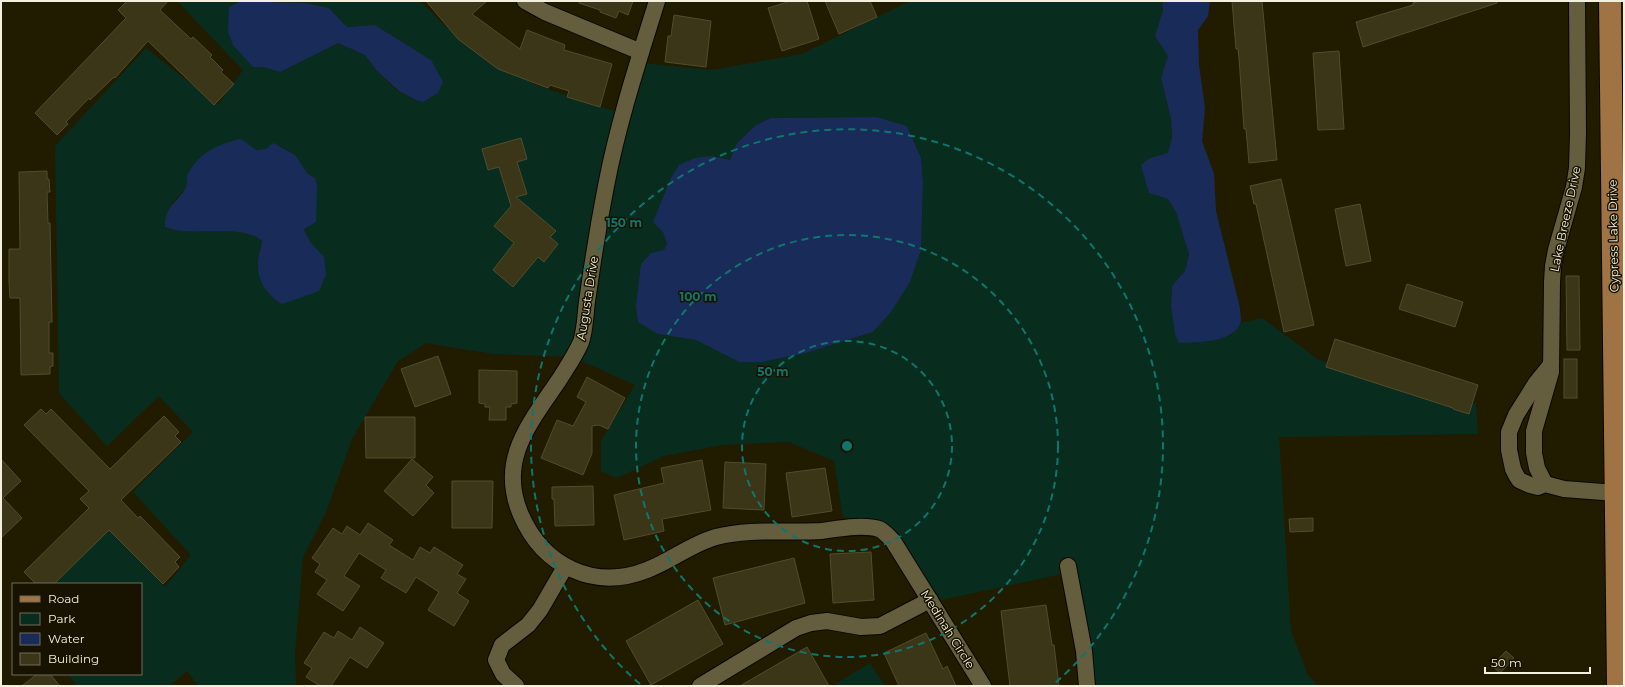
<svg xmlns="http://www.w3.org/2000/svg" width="1625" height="687" viewBox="0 0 1625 687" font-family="Montserrat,sans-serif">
<rect width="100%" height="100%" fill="#211c00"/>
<g fill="#082d1e" fill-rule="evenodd">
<path d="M177 1H420L445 26 533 84 614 111 633 62 711 70 802 54 910 1H1162L1163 10 1155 36 1168 56 1161 78 1171 119 1172 138 1169 153 1150 158 1149 193 1168 199 1176 212 1189 254 1185 271 1172 286 1171 305 1209 341 1231 335 1240 323 1262 318 1319 360 1475 403 1476 401 1478 434 1279 437 1291 631 1308 675 1318 686H1092L1076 571 941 600 889 525 843 517 834 461 789 442 722 445 664 456 617 478 601 471V441L635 385 573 357 493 354 426 343 398 361 352 439 326 512 303 557 295 654 296 686H198L187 671 169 686H77L68 674H141V584H54L107 528 165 587 191 555 133 492 193 432 159 396 107 446 59 393 55 146 146 48 218 105 243 70ZM259 1 305 3 329 8 347 27 375 25 431 60 416 100 398 91 377 71 365 55 338 43 280 72 263 67H253ZM877 117 907 126 921 158 923 183 921 250 910 282 891 312 873 332 806 353 762 362H739L696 340 658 334 651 253 664 250 667 244 663 232 713 156 730 160 737 143 756 125 771 118ZM241 139 256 150 266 149 295 155 308 174 315 178 304 229 310 242 324 258 257 266 262 241C244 226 206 233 184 231 178 231 171 228 166 227L173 202 186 188Z"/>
<path d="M870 663 885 686H833L837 683Z"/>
</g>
<g fill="#192c59">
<path d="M241 1 305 3 329 8 347 27 375 25 431 60 443 82 438 93 423 102 416 100 399 91 377 71 365 55 338 43 280 72 263 67H253L233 45 228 32 229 7Z"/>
<path d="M1162 1H1210L1208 16 1198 30 1199 65 1205 108 1202 141 1214 174 1216 211 1240 308C1240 313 1242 320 1240 324 1232 343 1197 342 1179 343L1175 334 1171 305 1172 286 1185 271 1189 254 1176 212 1168 199 1149 193 1141 165 1150 158 1168 153 1172 138 1171 119 1161 78 1168 56 1155 36 1163 10Z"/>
<path d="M877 117 907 126 921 158 923 183 921 250 910 282 891 312 873 332 806 353 762 362H739L696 340 658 334 638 322 636 306 641 264 651 253 664 250 667 244 663 232 653 222 671 178 679 165 695 158 713 156 730 160 737 143 756 125 771 118Z"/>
<path d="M241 139 256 150 266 149 273 143 295 155 308 174 315 178 317 185 316 222 304 229 310 242 324 257 326 275 319 291 282 304C269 296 258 283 258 266 257 258 261 249 262 241 245 226 206 233 183 231 177 231 171 228 165 227 165 206 176 204 185 189 188 185 186 178 188 174 198 153 220 143 241 139Z"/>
</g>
<g fill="#3c3618" stroke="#524c2d">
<path d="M127 1H168L160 10 191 39 193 37 212 55 210 57 223 70 221 72 234 84 214 105 148 41 115 78 114 77 90 100 89 98 66 122 68 124 57 135 35 113 126 18 118 10Z"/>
<path d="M426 1H487L472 14 520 49 527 30 565 45 564 50 612 64 600 107 567 97 569 91 550 85 548 88 498 69 458 39Z"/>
<path d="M579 1H633L628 15 619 11 616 18 600 12V10L579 3Z"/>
<path d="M791 1H807L819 39 782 51 768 8Z"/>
<path d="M825 1H870L877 17 839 34Z"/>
<path d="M1232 1H1262L1277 160 1249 163 1246 129H1244L1239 58 1238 49H1236Z"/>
<path d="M1420 1H1497V3L1363 47 1356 22 1413 5V3Z"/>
<path d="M674 15 711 21 706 67 665 62 668 36H671Z"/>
<path d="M1339 51 1344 129 1318 130 1313 53Z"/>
<path d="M521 138 527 159 517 162 527 194 516 197 556 231 550 237 558 244 544 262 538 257 513 287 493 270 514 243 494 226 511 206 499 167 488 170 482 149Z"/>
<path d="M47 171V179H49L50 192H47L48 223H50L52 322H49V353H53V366L50 367V374L21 375 20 298H10L9 282V249H20L19 172Z"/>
<path d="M1281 179 1314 325 1284 332 1256 204H1254L1250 186Z"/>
<path d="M1360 204 1371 261 1346 266 1335 209Z"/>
<path d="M1566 276H1579L1580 350H1567Z"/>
<path d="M1407 284 1463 302 1455 327 1399 309Z"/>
<path d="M1335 339 1478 385 1469 414 1453 409V408L1326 367Z"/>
<path d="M438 356 451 394 415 407 401 369Z"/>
<rect x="1564" y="359" width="13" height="39"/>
<path d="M479 370 517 371V403L511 404V407H506V420H489L490 407H485V404L479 403Z"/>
<path d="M587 377 625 398 608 429 599 425 592 426V453L583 475 541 458 557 420 573 426 586 402 577 397Z"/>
<path d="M41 409 46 414 51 409 110 469 164 416 179 432 175 436 181 442 121 500 138 518 140 516 180 557 175 562 179 567 163 584 109 530 54 584H36L24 572 89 508 80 499 89 491 24 425Z"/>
<path d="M365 417H415V458H366Z"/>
<path d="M1 459 21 481 3 498 22 518 1 538Z"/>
<path d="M412 459 433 477 426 485 434 493 413 516 384 491Z"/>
<path d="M702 460 711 510 662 519 664 531 624 540 614 495 664 483 661 468Z"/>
<path d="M725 462 766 464 764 510 723 508Z"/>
<path d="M825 468 832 511 792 517 786 473Z"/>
<path d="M452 481H493L492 528H452Z"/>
<path d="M593 486 594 525 555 526 554 499H552V487Z"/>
<path d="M1313 518V531L1290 532 1289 519Z"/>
<path d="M368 523 393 540 389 545 413 560 420 547 430 553 434 547 463 565 457 574 466 579 457 593 469 601 454 626 428 610 439 592 416 577 406 593 381 578 386 570 359 553 344 576 360 586 343 611 317 594 327 580 315 572 320 564 312 558 333 528 342 534 347 526 360 535Z"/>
<path d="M871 552 874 600 833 603 830 554Z"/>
<path d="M794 558 805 603 725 625 713 578Z"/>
<path d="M698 600 723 644 651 685 626 641Z"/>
<path d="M1046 605 1052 645H1054L1059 686H1010L1001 611Z"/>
<path d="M360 627 384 643 367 668 350 657 331 686H320L306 677 312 668 304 663 324 632 334 638 338 631 352 640Z"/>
<path d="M926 633 943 669 947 666 956 686H899L884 653Z"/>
<path d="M807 647 829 686H740Z"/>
<path d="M1506 651 1514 658 1500 673 1492 666Z"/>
<path d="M37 674H50L60 686H22Z"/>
</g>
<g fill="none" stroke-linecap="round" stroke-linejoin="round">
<defs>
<g id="minor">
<path d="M525 1 545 12 641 52"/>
<path d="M657 1C638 62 618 123 606 186 599 222 593 259 588 295 585 311 586 327 581 342 575 356 567 367 559 380 530 423 497 460 521 515 543 566 594 591 647 570 671 561 691 544 716 537 750 528 786 533 821 531 837 529 863 524 879 529 884 531 889 537 893 541L983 686"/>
<path d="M1549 367 1536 383 1516 415 1509 432V450L1513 469 1516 475 1519 480 1530 485 1538 487 1545 484 1564 489 1616 493 1624 495"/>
<path d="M1545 484 1537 468 1534 453V431L1551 372 1552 282 1553 266 1556 250 1574 187 1577 168 1578 133 1577 1"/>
<path d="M1068 566 1084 651 1087 686"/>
<path d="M516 686 503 674 496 660 502 645 528 625 540 610 565 567"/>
<path d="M700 686 796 628 811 623 827 621 861 627 880 626 930 600"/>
</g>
<path id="primary" d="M1610 1 1618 686"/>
</defs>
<use href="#minor" stroke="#0b0600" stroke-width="18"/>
<use href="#primary" stroke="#0b0600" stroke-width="24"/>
<use href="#minor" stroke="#645e3f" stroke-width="16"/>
<use href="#primary" stroke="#9f7344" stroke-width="22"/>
</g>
<g fill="none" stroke="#0f766e" stroke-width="2" stroke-dasharray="7 5">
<circle cx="847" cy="446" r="105"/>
<circle cx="847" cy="446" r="211"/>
<path d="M640 684A316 316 0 1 1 1054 684"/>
</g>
<g text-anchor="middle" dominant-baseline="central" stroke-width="3" stroke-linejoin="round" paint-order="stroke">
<g font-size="12" fill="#f3f0de" stroke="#181300">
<text transform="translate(1565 219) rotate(-78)">Lake Breeze Drive</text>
<text transform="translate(1613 236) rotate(-91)">Cypress Lake Drive</text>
<text transform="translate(587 298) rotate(-81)">Augusta Drive</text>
<text transform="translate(948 629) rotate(58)">Medinah Circle</text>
</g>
</g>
<circle cx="847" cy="446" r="6" fill="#0f766e" stroke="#181300" stroke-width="2"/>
<g font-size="12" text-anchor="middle" font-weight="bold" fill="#0f766e" stroke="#181300" stroke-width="3" stroke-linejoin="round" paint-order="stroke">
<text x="624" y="227">150 m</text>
<text x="698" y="301">100 m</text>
<text x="773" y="376">50 m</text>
</g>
<rect width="1625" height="687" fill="none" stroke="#f3f0de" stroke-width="4"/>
<rect x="12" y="583" width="130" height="92" fill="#181300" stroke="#706b59"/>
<rect x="20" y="596" width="20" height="6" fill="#9f7344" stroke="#706b59"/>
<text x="48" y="603" font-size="12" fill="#f3f0de">Road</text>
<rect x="20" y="613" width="20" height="12" fill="#082d1e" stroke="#706b59"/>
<text x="48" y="623" font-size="12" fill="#f3f0de">Park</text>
<rect x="20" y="633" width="20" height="12" fill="#192c59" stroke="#706b59"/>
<text x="48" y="643" font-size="12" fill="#f3f0de">Water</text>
<rect x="20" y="653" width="20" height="12" fill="#3c3618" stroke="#706b59"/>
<text x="48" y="663" font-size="12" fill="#f3f0de">Building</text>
<path d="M1485 667v6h105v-6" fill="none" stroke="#f3f0de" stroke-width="2"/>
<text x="1491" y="667" font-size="12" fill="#f3f0de" stroke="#181300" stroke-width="3" paint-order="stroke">50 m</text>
</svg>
